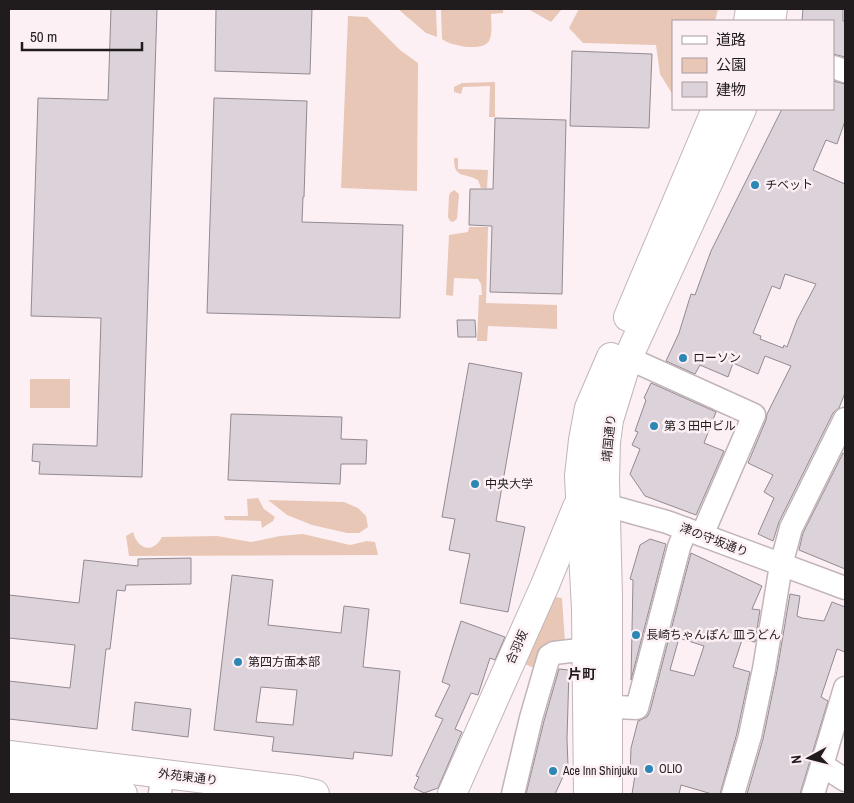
<svg xmlns="http://www.w3.org/2000/svg" width="854" height="803" viewBox="0 0 854 803" font-family="'Archivo Narrow','Noto Sans JP',sans-serif">
<rect width="100%" height="100%" fill="#fdf0f4"/>
<g fill="#e9c7b6">
<path d="M398 9H436L437 37 426 33Z"/>
<path d="M441 9H503V13L491 14C491 22 493 33 489 41 483 52 450 46 442 39Z"/>
<path d="M528 9H562L551 22Z"/>
<path d="M579 9H718L715 21H673V95L660 74 656 45 583 43 569 28Z"/>
<path d="M348 16 367 17 400 50 418 63 417 191 341 188Z"/>
<path d="M495 82V117H489L490 86 463 87 461 94 454 92V87L462 83Z"/>
<path d="M454 158H458V169L488 170 487 188H481L478 180C463 172 454 179 454 158Z"/>
<path d="M454 190 459 194 457 219 453 222 450 221 448 217 449 196 450 193Z"/>
<path d="M469 227H488L486 303 557 305V329L488 326 487 341H477L479 295H482L481 284 478 279 454 278 453 296 446 295 449 235 468 232Z"/>
<rect x="30" y="379" width="40" height="29"/>
<path d="M258 498 264 509 275 517 273 521 262 528 261 521 225 520 224 516H248L247 499Z"/>
<path d="M268 500 344 502 358 508 366 516 368 527 359 533H347L312 525 287 515Z"/>
<path d="M133 532C138 550 153 554 162 537L217 536 251 542 280 536 303 534 350 545 367 541 375 542 378 555 129 556 126 536Z"/>
<path d="M555 597 562 598 565 642 534 668 525 664Z"/>
</g>
<g fill="#dcd2da" stroke="#938a91" fill-rule="evenodd">
<path d="M111 9H157L142 477 39 474 40 462 32 461 33 444 97 446 101 318 31 316 38 98 108 100Z"/>
<path d="M216 9H312L310 74 215 71Z"/>
<path d="M803 9H843V21H845V57L833 54V21H802Z"/>
<path d="M572 51 652 54 649 128 570 126Z"/>
<path d="M833 81 845 84V121L837 144 826 140 813 170 845 184V393L839 408 833 413 779 522 773 541 758 534 774 498 764 492 773 475 748 463 766 420 767 414 791 366 765 356 758 374 733 363 728 377 700 365 695 374 666 361 679 333 691 294 695 295 711 251 782 109H833ZM785 274 816 284 797 320 787 347 784 345 783 348 760 339 761 336 753 333 772 286 780 289Z"/>
<path d="M214 98 307 101 304 197H303L302 222 403 225 400 318 207 313Z"/>
<path d="M495 118 566 120 562 294 490 292 492 226 469 225 470 189H493Z"/>
<path d="M457 320H475L476 337H458Z"/>
<path d="M469 363 522 373 496 521 525 527 508 612 460 603 470 554 449 550 455 519 442 517Z"/>
<path d="M651 383 716 412 704 443 724 451 696 515 645 496 630 474 640 449 632 445 638 432 635 431 646 400 644 398Z"/>
<path d="M231 414 342 417 341 439 367 440 366 464H341L340 484 228 480Z"/>
<path d="M843 453 845 454V569L799 550 803 533Z"/>
<path d="M650 539 666 544 631 680 633 580 630 579 640 545Z"/>
<path d="M691 553 762 586 752 609 760 610 755 642 742 640 733 667 750 672 737 733 720 794H712L681 785 679 794H632L635 775 630 774 631 748 638 721 647 717 650 711ZM679 638 704 646 694 676 670 670Z"/>
<path d="M191 558V584L126 585 125 591 117 590 110 649H106L97 729 9 719V681L70 688 75 645 9 638V595L79 603 84 560 138 566V559Z"/>
<path d="M232 575 273 580 268 625 341 633 344 606 369 609 363 667 400 671 392 756 354 752 353 759 272 751 274 737 214 730ZM261 687 297 690 293 725 256 722Z"/>
<path d="M790 594 800 596 797 616 802 618 824 621 832 602 845 607V652L837 649 821 697 828 701 800 794H747L763 739 777 671Z"/>
<path d="M461 621 505 637 495 660 490 658 478 695 471 693 455 729 462 732 438 788 424 793 414 788 419 777 416 776 443 719 435 716 450 685 442 682Z"/>
<path d="M559 669 569 670 567 739 568 766 555 794H526L544 721Z"/>
<path d="M135 702 191 709 188 737 132 730Z"/>
</g>
<g fill="none" stroke-linecap="round" stroke-linejoin="round">
<defs>
<g id="minor">
<path d="M833 67 845 71"/>
<path d="M628 358 754 415 702 535"/>
<path d="M591 501 667 522 845 588"/>
<path d="M845 688 822 765 845 780"/>
<path d="M609 698 615 707 637 708 679 547 686 529"/>
<path d="M160 794 162 774"/>
<path d="M513 794 531 718 549 656 554 653 587 649"/>
<path d="M733 794 750 736 764 669 781 565 791 528 845 419"/>
<path d="M813 794 822 765"/>
</g>
<g id="major">
<path d="M748 21 750 9"/>
<path d="M771 21 773 9"/>
<path d="M628 317 716 109"/>
<path d="M9 755 296 790 315 794"/>
<path d="M9 781 123 794"/>
<path d="M452 794 545 585 577 507"/>
<path d="M588 794 586 609 579 476 583 440 589 408 611 357"/>
<path d="M608 794V597L605 480 606 442 609 420 628 358 742 109"/>
</g>
</defs>
<use href="#minor" stroke="#c1b5b8" stroke-width="25"/>
<use href="#major" stroke="#c1b5b8" stroke-width="30"/>
<use href="#minor" stroke="#fff" stroke-width="22"/>
<use href="#major" stroke="#fff" stroke-width="28"/>
</g>
<g fill="#2c87b4" stroke="#fdf0f4" stroke-width="2">
<circle cx="755" cy="185" r="5"/>
<circle cx="683" cy="358" r="5"/>
<circle cx="654" cy="426" r="5"/>
<circle cx="475" cy="484" r="5"/>
<circle cx="636" cy="635" r="5"/>
<circle cx="238" cy="662" r="5"/>
<circle cx="649" cy="769" r="5"/>
<circle cx="553" cy="771" r="5"/>
</g>
<g text-anchor="middle" dominant-baseline="central" stroke-width="5" stroke-linejoin="round" paint-order="stroke">
<g font-size="12" fill="#201c1d" stroke="#fdf0f4" text-anchor="start">
<text x="765" y="185">チベット</text>
<text x="693" y="358">ローソン</text>
<text x="664" y="426">第３田中ビル</text>
<text x="485" y="484">中央大学</text>
<text x="646" y="635">長崎ちゃんぽん 皿うどん</text>
<text x="248" y="662">第四方面本部</text>
<text x="659" y="769">OLIO</text>
<text x="563" y="771">Ace Inn Shinjuku</text>
</g>
<g font-size="12" fill="#201c1d" stroke="#fdf0f4">
<text transform="translate(609 438) rotate(-84)">靖国通り</text>
<text transform="translate(714 540) rotate(21)">津の守坂通り</text>
<text transform="translate(517 647) rotate(-66)">合羽坂</text>
<text transform="translate(188 777) rotate(7)">外苑東通り</text>
</g>
<g font-size="14" font-weight="bold" fill="#201c1d" stroke="#fdf0f4">
<text x="582" y="674">片町</text>
</g>
</g>
<rect width="854" height="803" fill="none" stroke="#201c1d" stroke-width="20"/>
<rect x="672" y="20" width="162" height="90" fill="#fdf0f4" stroke="#a59b9e"/>
<rect x="682" y="36" width="25" height="8" fill="#ffffff" stroke="#a59b9e"/>
<text x="716" y="45" font-size="15" fill="#201c1d">道路</text>
<rect x="682" y="58" width="25" height="15" fill="#e9c7b6" stroke="#a59b9e"/>
<text x="716" y="70" font-size="15" fill="#201c1d">公園</text>
<rect x="682" y="82" width="25" height="15" fill="#dcd2da" stroke="#a59b9e"/>
<text x="716" y="95" font-size="15" fill="#201c1d">建物</text>
<g transform="translate(809 758) rotate(263)" stroke="#fdf0f4" stroke-width="4" paint-order="stroke">
<path d="M0-4L9 19L0 12L-9 19Z" fill="#201c1d"/>
<text y="-8" font-size="14" font-weight="bold" text-anchor="middle" fill="#201c1d">N</text>
</g>
<path d="M22 42v8h120v-8" fill="none" stroke="#201c1d" stroke-width="2.5"/>
<text x="30" y="42" font-size="15" fill="#201c1d" stroke="#fdf0f4" stroke-width="4" paint-order="stroke">50 m</text>
</svg>
